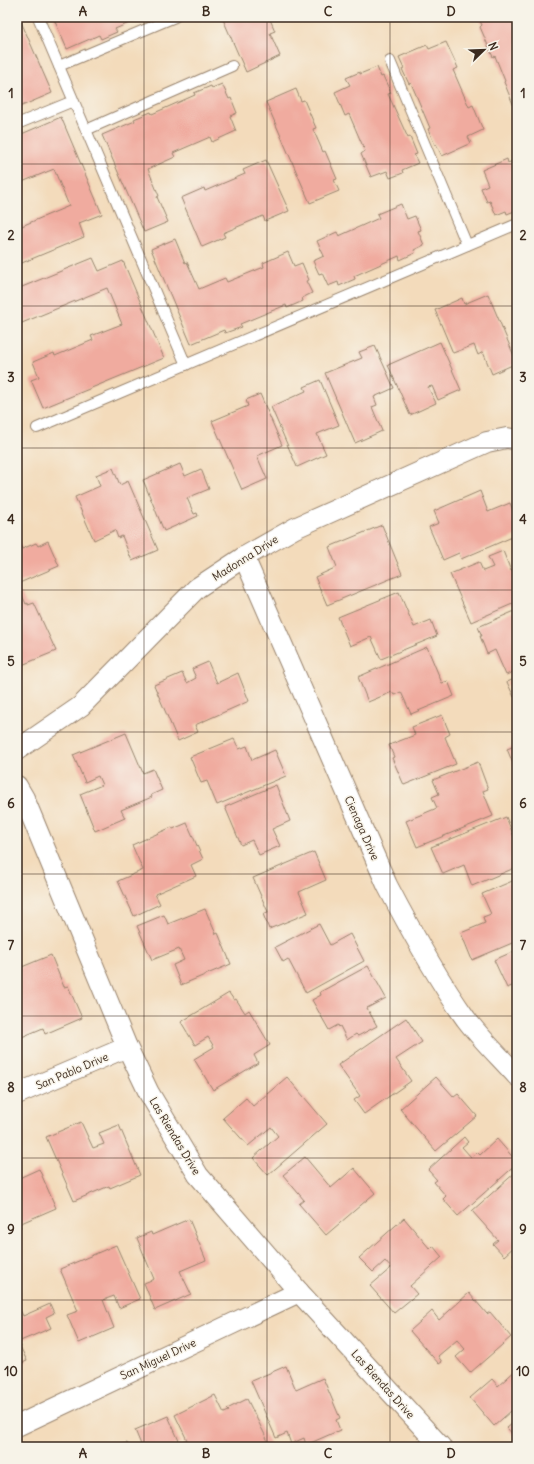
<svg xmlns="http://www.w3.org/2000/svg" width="534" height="1464" viewBox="0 0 534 1464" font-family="Delius,sans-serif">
<rect width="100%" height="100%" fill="#f7f3e8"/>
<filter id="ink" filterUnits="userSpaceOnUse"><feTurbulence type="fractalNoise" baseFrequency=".025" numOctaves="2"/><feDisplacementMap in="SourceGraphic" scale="8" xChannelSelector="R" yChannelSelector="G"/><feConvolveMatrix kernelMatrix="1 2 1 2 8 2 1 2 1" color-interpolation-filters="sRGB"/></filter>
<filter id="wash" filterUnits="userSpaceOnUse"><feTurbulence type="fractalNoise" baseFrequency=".012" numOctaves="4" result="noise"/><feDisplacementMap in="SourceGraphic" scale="16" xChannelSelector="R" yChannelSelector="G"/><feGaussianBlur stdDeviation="0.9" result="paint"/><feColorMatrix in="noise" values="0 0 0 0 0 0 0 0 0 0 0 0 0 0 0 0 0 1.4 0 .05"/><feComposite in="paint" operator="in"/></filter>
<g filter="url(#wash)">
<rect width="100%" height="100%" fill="#f3dbbb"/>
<g id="blocks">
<g fill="#f0ab9f">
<path d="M17 17H19L52 93 17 108Z"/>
<path d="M53 17H143L115 29 117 32 101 39 99 35 67 49Z"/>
<path d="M222 17H269L275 31 270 33 280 56 246 72Z"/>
<path d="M478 17H517V114L504 82 505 81 495 56 493 57 480 27 482 25Z"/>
<path d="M446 42 458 68 453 70 469 107 473 105 483 130 468 137 471 143 442 156 436 144 435 145 428 129 430 128 411 83 409 84 402 69 404 68 399 57 427 45 429 49Z"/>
<path d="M377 67 381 77 383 76 391 93 388 94 408 138 410 137 417 154 414 155 418 163 402 170 403 173 390 178 387 171 371 177 361 154 365 151 349 114 345 116 335 92 350 85 346 78 360 72V74Z"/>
<path d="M222 84 229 99 231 98 237 113 230 116 236 131 212 142 210 137 173 153 175 157 148 169 159 196 157 197 168 222 144 232 102 135 135 121 134 119 151 112 152 114 195 95 194 93 211 86 212 88Z"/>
<path d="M296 89 301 101 304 100 316 128 313 129 323 152 325 151 337 179 334 180 339 191 310 203 266 102Z"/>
<path d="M61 117 102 214 79 223 84 237 17 265V228L69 206 54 169 17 184V136Z"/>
<path d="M507 159 508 163 517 159V210L507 214 506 211 496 215 490 201 487 202 481 188 488 185 482 170Z"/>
<path d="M266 160 289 211 265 221 263 216 223 233 225 237 202 247 181 198 204 188 205 191 245 174 243 170Z"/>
<path d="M401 204 407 219 415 216 421 230 418 231 424 245 414 250 415 253 400 260 399 256 354 276 355 279 339 286 338 282 328 286 322 273 319 274 313 261 324 256 317 241 337 232 339 236 379 218 377 214Z"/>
<path d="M175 239 185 263 187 262 199 289 225 278 227 282 264 267 263 263 288 252 294 266 302 263 309 280 306 281 312 293 302 298 303 301 287 308 286 305 240 324 242 327 225 333 224 330 191 344 151 249Z"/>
<path d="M93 258 99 271 123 261 164 358 43 408 31 380 39 377 33 362 54 353 55 356 93 340 91 336 122 324 107 288 17 325V289Z"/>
<path d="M488 294 517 363 492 374 483 352 478 355 474 345 453 353 435 310 462 298 464 304Z"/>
<path d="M440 342 461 390 438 400 432 386 428 387 436 403 410 415 388 365Z"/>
<path d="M375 346 394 388 374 397 377 405 372 407 382 431 355 443 325 373 362 358 359 352Z"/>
<path d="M320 380 339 425 317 434 326 454 297 467 271 407 306 391 304 387Z"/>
<path d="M260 394 282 445 257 456 267 479 242 490 212 421 248 406 246 400Z"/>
<path d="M180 464 185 476 201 469 209 489 187 498 194 514 197 513 198 516 164 531 143 480Z"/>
<path d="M113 468 120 485 128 481 158 550 132 561 122 536 118 538 115 530 94 540 75 497 100 486 96 475Z"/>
<path d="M480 491 488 512 510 503 517 521V535L461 559 459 553 443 560 429 527 439 523 434 511Z"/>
<path d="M382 525 402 574 327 605 315 577 337 567 329 547Z"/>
<path d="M17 538 22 549 36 543 38 546 48 541 59 566 17 584Z"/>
<path d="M503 551 511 571 517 569V602L471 622 450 574 479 562 483 571 493 567 488 557Z"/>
<path d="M399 592 414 627 431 620 437 636 381 659 371 637 350 646 338 617Z"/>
<path d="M21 593 26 604 28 603V605L34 603 56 651 22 665 17 653V595Z"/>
<path d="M517 610V670L506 675 495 650 487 654 480 636H482L478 627Z"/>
<path d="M427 647 442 683 448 681 454 696 411 714 401 692 394 695 392 692 368 702 358 677Z"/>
<path d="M208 662 217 683 238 673 249 701 195 725 198 732 178 741 154 685 182 673 187 683 196 678 192 669Z"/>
<path d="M517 678V696L514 697 507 682Z"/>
<path d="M442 715 450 734 445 737 456 764 404 785 392 758 394 757 389 745 415 735 412 727Z"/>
<path d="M126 733 143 773 153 769 162 790 151 795 152 797 121 810 125 818 95 831 80 794 102 785 98 776 85 782 73 755Z"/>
<path d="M234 739 239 749 247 746 252 760 275 750 286 776 217 805 207 781 201 783 190 757Z"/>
<path d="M517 745V773L507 749Z"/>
<path d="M478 762 488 789 483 791 493 816 417 847 406 821 437 808 432 797 439 794 433 780Z"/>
<path d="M276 785 290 821 272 829 280 846 259 855 252 840 241 845 225 807Z"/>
<path d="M506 817 517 844V867L472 886 464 865 443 874 431 847Z"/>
<path d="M187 823 203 859 191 865 196 876 155 894 160 904 134 916 118 881 143 870 132 845 172 827 173 829Z"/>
<path d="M314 852 326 880 299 892 308 913 269 929 263 914 268 912 253 878Z"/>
<path d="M517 879V941L472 960 461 933 485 923 483 917 491 914 482 894Z"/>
<path d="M205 909 216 934 218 933 231 964 181 985 173 965 184 960 179 949 152 960 137 926 164 915 168 924Z"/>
<path d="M319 924 330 945 350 934 364 961 306 993 288 959 283 962 275 947Z"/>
<path d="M517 950V984L507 988 494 960Z"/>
<path d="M51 955 64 987 68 986 82 1018 45 1034 43 1028 17 1039V969Z"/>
<path d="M368 966 386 998 367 1008 377 1026 358 1036 356 1034 347 1040 340 1026 339 1027 338 1025 329 1030 312 1000 321 995 320 992Z"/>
<path d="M229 993 234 1000 236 999 245 1013 249 1010 270 1045 254 1055 258 1063 213 1090 194 1059 214 1047 208 1037 195 1045 181 1022Z"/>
<path d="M406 1018 422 1042 396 1059 411 1081 364 1114 354 1100 360 1096 338 1065Z"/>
<path d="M287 1077 327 1124 268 1175 253 1158 278 1136 271 1127 248 1146 223 1118 246 1098 253 1106Z"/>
<path d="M436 1077 454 1097 458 1094 477 1116 436 1151 400 1109Z"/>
<path d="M81 1122 93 1148 104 1144 99 1133 119 1125 140 1175 110 1188 109 1186 74 1201 46 1137Z"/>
<path d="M464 1137 468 1142 462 1147 471 1157 477 1152 480 1155 497 1139 517 1162V1164L458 1216 443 1199 446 1196 434 1182 437 1180 428 1170Z"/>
<path d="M305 1157 331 1188 354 1168 375 1193 326 1235 299 1204 304 1200 283 1175Z"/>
<path d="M39 1169 56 1208 19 1224 21 1227 17 1229V1179Z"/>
<path d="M517 1171V1244L504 1256 493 1244 498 1240 472 1211Z"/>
<path d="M404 1218 430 1249 433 1246 442 1257 410 1286 417 1294 394 1313 370 1286 391 1268 385 1261 373 1272 359 1258Z"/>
<path d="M189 1219 206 1260 180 1271 191 1294 155 1310 144 1283 154 1279 137 1238 151 1232 152 1235Z"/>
<path d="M116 1245 140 1299 119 1308 114 1296 103 1300 114 1328 79 1343 67 1315 78 1311 60 1269Z"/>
<path d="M517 1262V1270L513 1265Z"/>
<path d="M469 1293 487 1314 490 1312 511 1337 470 1373 456 1357 465 1349 457 1340 438 1356 442 1362 439 1364 410 1331 432 1311 439 1320Z"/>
<path d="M50 1304 54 1313 46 1317 51 1328 18 1342 27 1361 17 1365V1305H18L23 1316Z"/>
<path d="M286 1366 296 1390 323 1378 340 1418 336 1420 340 1430 306 1445 304 1438 291 1444 287 1433 276 1438 251 1381Z"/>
<path d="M517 1369V1417L511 1411 494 1426 470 1398 492 1379 498 1386Z"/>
<path d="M215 1395 224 1413 229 1411 227 1409 247 1399 271 1447H186L183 1441 187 1440 175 1415Z"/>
<path d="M168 1416 180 1443 171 1447H142L135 1430Z"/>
<path d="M517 1420V1439L507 1428Z"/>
<path d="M127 1443 129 1447H116Z"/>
</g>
</g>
</g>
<g filter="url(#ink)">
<use href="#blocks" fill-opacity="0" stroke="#97826c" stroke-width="1"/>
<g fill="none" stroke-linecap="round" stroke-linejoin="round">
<defs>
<g id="lane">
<path d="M38 17 186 365"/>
<path d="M390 61 467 245"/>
<path d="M59 66 175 17"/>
<path d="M17 124 73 101"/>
<path d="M86 130 232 66"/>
<path d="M37 428 517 224"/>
</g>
<g id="street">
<path d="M244 557 387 885C411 931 436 977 466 1019 481 1039 500 1057 517 1076"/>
<path d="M17 750 81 706 197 588 244 557 295 528 487 442 507 438 517 440"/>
<path d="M17 786 24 798 127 1047 149 1093 198 1175 299 1292 441 1447"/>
<path d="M17 1094 127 1047"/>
<path d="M17 1426 299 1292"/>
</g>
</defs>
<use href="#lane" stroke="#97826c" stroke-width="12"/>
<use href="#street" stroke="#97826c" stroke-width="22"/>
<use href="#lane" stroke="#fff" stroke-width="10"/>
<use href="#street" stroke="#fff" stroke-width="20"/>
</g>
</g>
<path fill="none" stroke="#3b2a1e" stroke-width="1" stroke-opacity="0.55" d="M144 17V1447M267 17V1447M390 17V1447M17 164H517M17 306H517M17 448H517M17 590H517M17 732H517M17 874H517M17 1016H517M17 1158H517M17 1300H517"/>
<g text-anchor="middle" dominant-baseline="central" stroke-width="3" stroke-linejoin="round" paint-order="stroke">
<g font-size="11" fill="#3b2a1e" stroke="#f7f3e8">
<text transform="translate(245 558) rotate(-32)">Madonna Drive</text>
<text transform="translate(362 828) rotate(66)">Cienaga Drive</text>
<text transform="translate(72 1071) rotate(-23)">San Pablo Drive</text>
<text transform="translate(175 1136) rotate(59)">Las Riendas Drive</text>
<text transform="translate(158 1359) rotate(-25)">San Miguel Drive</text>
<text transform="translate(383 1384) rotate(48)">Las Riendas Drive</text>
</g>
</g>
<rect width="534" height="1464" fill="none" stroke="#f7f3e8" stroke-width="44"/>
<g transform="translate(484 50) rotate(67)" stroke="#f7f3e8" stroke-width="3" paint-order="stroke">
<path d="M0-3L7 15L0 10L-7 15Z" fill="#3b2a1e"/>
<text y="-6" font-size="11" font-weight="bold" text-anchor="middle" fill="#3b2a1e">N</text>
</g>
<rect x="22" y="22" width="490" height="1420" fill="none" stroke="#3b2a1e" stroke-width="1.5"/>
<g font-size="13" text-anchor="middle" font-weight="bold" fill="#3b2a1e">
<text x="83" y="16">A</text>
<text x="206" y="16">B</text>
<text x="328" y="16">C</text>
<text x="451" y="16">D</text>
<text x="11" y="98">1</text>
<text x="523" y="98">1</text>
<text x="11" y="240">2</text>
<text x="523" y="240">2</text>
<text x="11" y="382">3</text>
<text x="523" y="382">3</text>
<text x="11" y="524">4</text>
<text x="523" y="524">4</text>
<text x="11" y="666">5</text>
<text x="523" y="666">5</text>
<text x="11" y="808">6</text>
<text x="523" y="808">6</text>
<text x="11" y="950">7</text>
<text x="523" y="950">7</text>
<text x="11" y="1092">8</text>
<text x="523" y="1092">8</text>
<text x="11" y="1234">9</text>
<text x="523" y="1234">9</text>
<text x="11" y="1376">10</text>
<text x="523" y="1376">10</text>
<text x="83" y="1458">A</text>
<text x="206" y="1458">B</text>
<text x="328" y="1458">C</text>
<text x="451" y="1458">D</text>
</g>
</svg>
